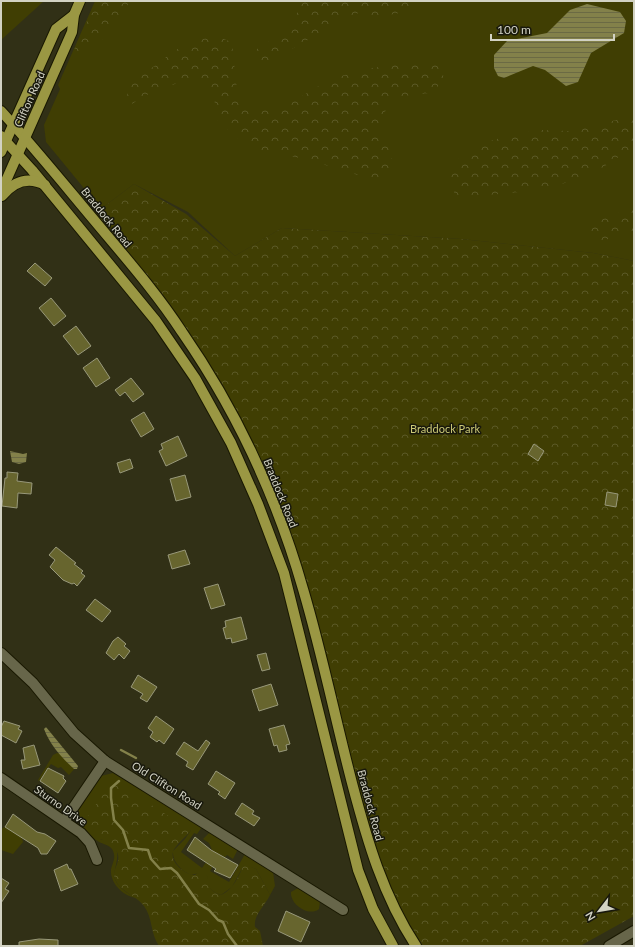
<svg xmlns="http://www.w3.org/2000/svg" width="635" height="947" viewBox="0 0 635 947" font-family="Lato,sans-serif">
<defs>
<pattern id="forest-crowns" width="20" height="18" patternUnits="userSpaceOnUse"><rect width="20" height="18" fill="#403e03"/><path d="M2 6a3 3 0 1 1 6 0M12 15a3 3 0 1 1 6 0" fill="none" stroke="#5b5926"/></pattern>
<pattern id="water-rules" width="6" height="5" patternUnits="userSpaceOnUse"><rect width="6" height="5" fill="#83814a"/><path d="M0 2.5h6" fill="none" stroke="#6b6a44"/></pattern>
</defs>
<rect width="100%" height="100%" fill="#313016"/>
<g fill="#403e03">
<path d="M1 1H44L1 40Z"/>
<path d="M95 1H634V261L593 253 461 239 282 228 235 256 188 212 134 184 101 209 46 142 44 125 60 89 58 85Z"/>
<path d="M57 753 62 754 76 767 69 775 61 767 58 768 51 764 39 781 38 780 53 755Z"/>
<path d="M113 773 202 827 197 834 194 833 181 852 202 868 213 852 209 843 203 839 210 832 238 849 233 859 227 855 225 857 220 855 210 871 229 882 245 854 273 872 275 886 270 895 256 869 244 865 232 887 221 895C210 891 207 887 207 876L199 873 191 875C181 871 172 861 173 851L185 839 191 830 100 839C130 844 111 868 115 879 118 888 128 893 136 898 124 896 112 885 111 873 110 865 118 859 112 849 108 844 101 844 96 840 86 833 74 823 78 811L101 776Z"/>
<path d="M5 827 22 838 23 842 13 854 1 850V829Z"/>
<path d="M298 888 320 901 319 909C309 917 290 905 291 892Z"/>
</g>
<g fill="url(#forest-crowns)">
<path d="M96 1H130L109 35 79 54 74 50Z"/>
<path d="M302 1H417V3L405 12 373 18 356 13 272 60 258 64 250 60 252 52 281 34 292 25Z"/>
<path d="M217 35 232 43 238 100 260 111 284 107 327 81 359 70 426 60 442 67 444 82 429 93 396 97 381 117V135L391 151 393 170 374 180 309 160 248 147 218 121 213 93 195 77 152 92 125 108C128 81 135 79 156 65 163 61 168 54 176 50 188 42 203 39 217 35Z"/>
<path d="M634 116V147C619 156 603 169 587 176 554 189 490 198 455 195L449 177 457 160 480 144 513 134 542 130 568 131Z"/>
<path d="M134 184 186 214 235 256 282 228 461 239 593 253 634 261V916L580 946H423L407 920 373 855 289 544 239 426 206 367 89 214 101 209Z"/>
<path d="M634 207V237C630 236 625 235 621 236 607 237 605 244 590 238L587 230 595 222Z"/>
<path d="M113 781 191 830C187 836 174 846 173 852 170 862 185 875 195 875L201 870 205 872C212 884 204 889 221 895 233 890 239 876 244 864L256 869 270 895C265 906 253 915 255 927L260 931 263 946H159C150 933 153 918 144 906 136 895 120 892 115 879 111 870 122 862 117 852 113 843 105 842 98 837 92 833 88 827 84 821Z"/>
</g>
<g fill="url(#water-rules)">
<path d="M587 4 620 12 626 21 624 33 591 53 578 82 566 86 545 70 533 66 504 78 498 76 494 68V55L507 41 547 33 570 10Z"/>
<path d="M10 451 23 454 27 453 26 462 19 464 12 462Z"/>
<path d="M46 727 78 766 77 769H74C62 758 50 745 44 729Z"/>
</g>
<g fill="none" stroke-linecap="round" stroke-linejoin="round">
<g stroke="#83814a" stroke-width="2.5">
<path d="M121 750 136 758"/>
<path d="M119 781 111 788V798L114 820 123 830 129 848 148 850 151 859 160 869 171 868 177 873 199 904 209 910 218 920 223 922 228 934 237 946"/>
</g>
</g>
<g fill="#67652e" stroke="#98987a">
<path d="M35 263 52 278 45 286 27 271Z"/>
<path d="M51 298 66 316 54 326 39 308Z"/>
<path d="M76 326 91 346 78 355 63 336Z"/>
<path d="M97 358 110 378 96 387 83 368Z"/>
<path d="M131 378 144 394 133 402 125 392 120 396 115 390Z"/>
<path d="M144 412 154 429 141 437 131 420Z"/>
<path d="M178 436 187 456 166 466 159 451 163 449 161 444Z"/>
<path d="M534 444 544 451 538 461 528 454Z"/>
<path d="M130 459 133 468 120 473 117 463Z"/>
<path d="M7 472 18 473 17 481 32 483 31 494 18 493 17 508 2 506 5 478H7Z"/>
<path d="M185 475 191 497 176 501 170 479Z"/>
<path d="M607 492 618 494 616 507 605 505Z"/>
<path d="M56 547 76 563 74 564 83 571 81 573 85 576 77 586 74 583 72 584 63 580 50 567 55 560 49 555Z"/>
<path d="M185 550 190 564 172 569 168 555Z"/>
<path d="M218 584 225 605 211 609 204 588Z"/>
<path d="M95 599 111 611 102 622 86 610Z"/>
<path d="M241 617 247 639 232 643 231 638 226 639 223 628 226 627 225 621Z"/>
<path d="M118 637 126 644 124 646 130 651 124 659 119 654 114 660 106 653 113 641Z"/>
<path d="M266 653 270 669 262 671 257 655Z"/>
<path d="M138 675 157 687 147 702 140 698 143 694 131 687Z"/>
<path d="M271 684 278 705 259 711 252 690Z"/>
<path d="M156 716 174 729 164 744 159 740 157 742 150 737 153 732 148 728Z"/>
<path d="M4 721 20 726 18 729 22 731 16 743 1 735V727Z"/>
<path d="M284 725 290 744 286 745 287 750 279 752 277 745 274 746 269 729Z"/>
<path d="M206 740 210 743 193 770 186 766 188 762 176 754 184 742 198 751Z"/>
<path d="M34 745 40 765 23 769 21 760H25L23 748Z"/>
<path d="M48 768 64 776 63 778 66 781 58 793 40 781Z"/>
<path d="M216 771 235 783 225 799 218 794 220 792 208 784Z"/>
<path d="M242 803 254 811 252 814 260 818 254 826 235 814Z"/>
<path d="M13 814 37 832 45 834 56 841 47 854H41L38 848 5 827Z"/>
<path d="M195 837 211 850 238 865 230 878 214 871 216 869 187 850Z"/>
<path d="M67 864 69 869H71L78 884 61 891 54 870Z"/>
<path d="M1 878 9 883 5 889 9 891 1 903Z"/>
<path d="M286 911 310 922 301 942 278 931Z"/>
<path d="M39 939 58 940V946H19V942Z"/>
</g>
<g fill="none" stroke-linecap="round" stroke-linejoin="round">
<defs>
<g id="minor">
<path d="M1 653 33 683 74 733 105 761 343 910"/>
<path d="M1 778 81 833 90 843 97 860"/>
<path d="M65 820 105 761"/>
<path d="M609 946 634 931"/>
</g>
<g id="major">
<path d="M1 111C33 146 63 183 94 220 124 256 156 292 182 332 236 410 277 498 303 589 322 653 335 718 352 783 367 840 383 896 416 946"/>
<path d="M1 136 32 170 156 321 195 378 231 443 258 504 284 573 358 870 373 909 393 946"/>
<path d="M1 152 56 29 74 15"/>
<path d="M1 192 72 32 74 15 80 1"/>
<path d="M2 196C14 181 28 176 45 185"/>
</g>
</defs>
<use href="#minor" stroke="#191801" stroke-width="12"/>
<use href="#major" stroke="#191801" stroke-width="12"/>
<use href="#minor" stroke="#67664a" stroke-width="10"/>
<use href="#major" stroke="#9a9743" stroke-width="10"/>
</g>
<g text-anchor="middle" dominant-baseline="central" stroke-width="3" stroke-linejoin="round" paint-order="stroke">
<g font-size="11" fill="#d2d2c3" stroke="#18180c">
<text transform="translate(29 99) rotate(-66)">Clifton Road</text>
<text transform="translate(107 217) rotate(51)">Braddock Road</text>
<text transform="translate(281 493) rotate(68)">Braddock Road</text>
<text transform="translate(167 785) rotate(32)">Old Clifton Road</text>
<text transform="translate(61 805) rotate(35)">Sturno Drive</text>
<text transform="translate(371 805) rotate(75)">Braddock Road</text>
</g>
<g font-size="11" fill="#ccc976" stroke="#18180c">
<text x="445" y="428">Braddock Park</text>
</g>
</g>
<rect width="635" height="947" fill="none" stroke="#d2d2c3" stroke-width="4"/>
<g transform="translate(599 911) rotate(239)" stroke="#18180c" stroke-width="3" paint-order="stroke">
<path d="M0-3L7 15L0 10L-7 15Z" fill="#d2d2c3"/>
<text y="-6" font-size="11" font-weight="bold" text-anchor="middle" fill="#d2d2c3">N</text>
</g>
<path d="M491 34v6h123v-6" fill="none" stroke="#d2d2c3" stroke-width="2"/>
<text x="497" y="34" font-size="12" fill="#d2d2c3" stroke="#18180c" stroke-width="3" paint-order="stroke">100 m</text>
</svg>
